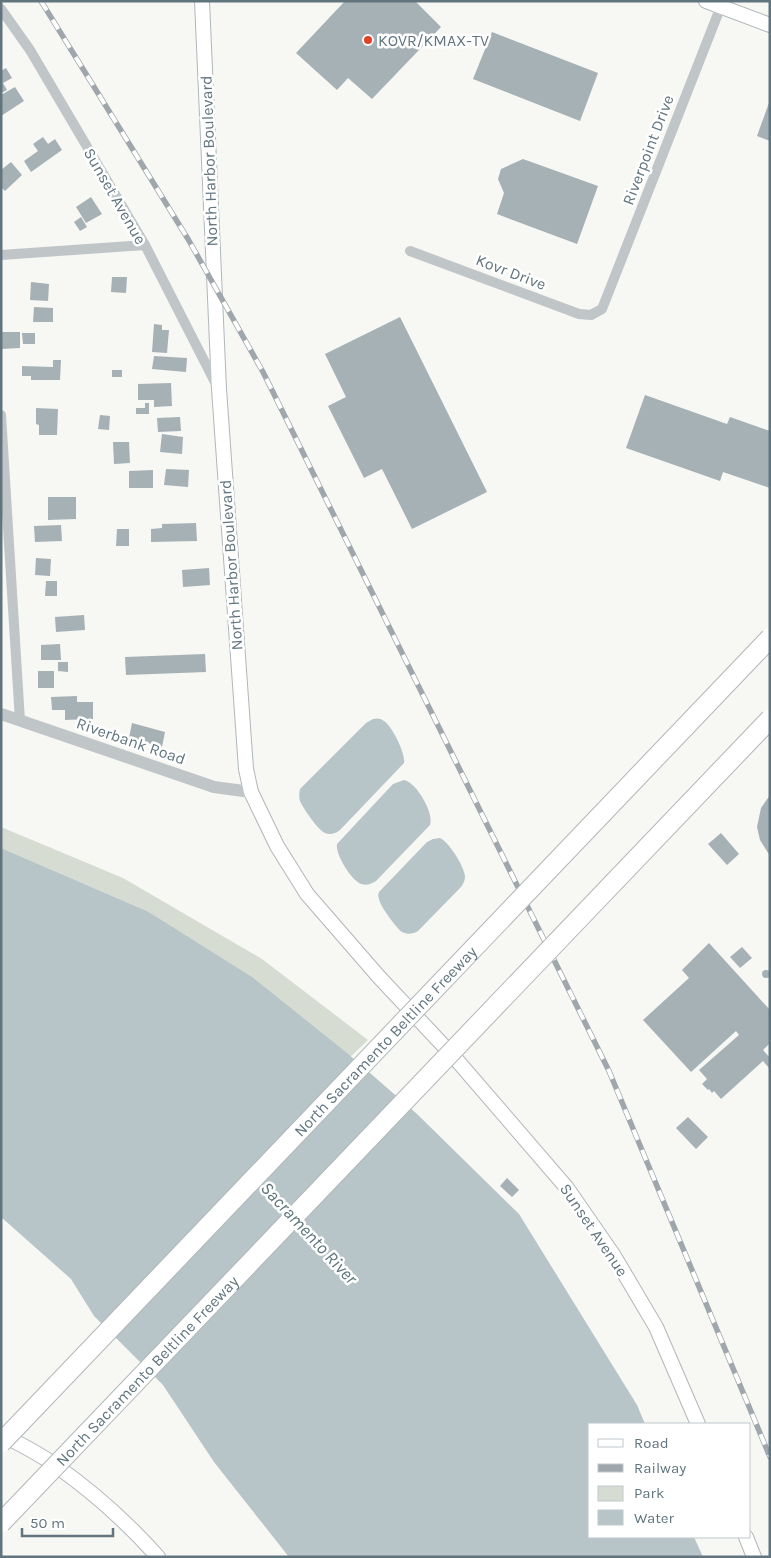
<svg xmlns="http://www.w3.org/2000/svg" width="771" height="1558" viewBox="0 0 771 1558" font-family="Karla,sans-serif">
<rect width="100%" height="100%" fill="#f7f7f4"/>
<path fill="#d7dcd3" d="M1 827 123 878 262 959 368 1040 341 1066 147 911 1 848Z"/>
<g fill="#b7c5c8">
<path d="M373 719C377 718 380 718 384 721 392 726 406 754 404 763L340 830C335 834 330 835 325 833 318 830 303 808 300 801 299 797 299 794 300 789L366 723Z"/>
<path d="M404 780C417 783 434 813 430 825L376 881C371 884 366 886 361 884 351 880 335 854 337 844L393 784Z"/>
<path d="M440 838C449 842 464 866 465 876 465 880 464 883 461 887L418 931C413 934 408 935 402 932 397 929 380 906 379 899 378 896 378 895 379 892L427 842 433 839Z"/>
<path d="M1 848 147 911 252 977 347 1053 417 1114 519 1214 637 1405 645 1424H590V1537H694L703 1557H289L214 1462 163 1385 94 1316 71 1279 1 1217Z"/>
</g>
<g fill="#a6b1b5">
<path d="M345 1H415L441 27 372 99 348 78 337 90 296 53Z"/>
<path d="M492 32 598 73 580 121 473 79Z"/>
<path d="M6 68 12 78 3 83 7 90 1 93V71Z"/>
<path d="M15 87 24 101 1 116V95Z"/>
<path d="M770 100V141L757 136Z"/>
<path d="M43 137 48 144 55 139 62 150 31 172 24 161 38 151 33 144Z"/>
<path d="M523 159 598 186 577 244 497 214 504 193 498 179 501 169Z"/>
<path d="M11 162 22 175 5 191 1 187V170Z"/>
<path d="M91 197 102 214 86 223 76 207Z"/>
<path d="M81 217 87 227 80 231 74 222Z"/>
<path d="M112 277H127L126 293 111 292Z"/>
<path d="M31 282 49 284 48 301 30 300Z"/>
<path d="M34 307 53 308V322H33Z"/>
<path d="M400 317 487 492 412 529 382 469 364 478 328 406 346 397 325 354Z"/>
<path d="M154 324 162 325V330H169L167 353 152 352Z"/>
<path d="M1 332H20V348L1 349Z"/>
<path d="M22 333H35V344H23Z"/>
<path d="M154 356 187 358 186 372 152 369Z"/>
<path d="M53 360H61L60 380H31V376H22V366L53 367Z"/>
<rect x="112" y="370" width="10" height="7"/>
<path d="M171 383 172 406 154 407V400H138V384Z"/>
<path d="M645 395 727 424 730 417 770 431V488L723 472 720 481 626 448Z"/>
<path d="M145 403H149V414H136V408H145Z"/>
<path d="M36 408 58 409 57 435H39V425L36 424Z"/>
<path d="M100 415 110 416 109 430 98 429Z"/>
<path d="M180 417 181 431 158 432 157 418Z"/>
<path d="M162 434 183 437 182 454 160 452Z"/>
<path d="M113 442H129L130 463 114 464Z"/>
<path d="M166 469 189 470 188 487 164 485Z"/>
<path d="M153 470V488H129V471Z"/>
<path d="M48 497H76V519L48 520Z"/>
<path d="M196 523 197 541 151 542V529L162 528V524Z"/>
<path d="M61 525 62 541 35 542 34 526Z"/>
<path d="M117 529H129V546H116Z"/>
<path d="M36 558 51 559 50 576 35 575Z"/>
<path d="M209 568 210 585 183 587 182 570Z"/>
<path d="M46 581H57V596H45Z"/>
<path d="M84 615 85 630 56 632 55 617Z"/>
<path d="M60 644 61 660H41V645Z"/>
<path d="M205 654 206 672 126 675 125 657Z"/>
<path d="M58 662H68V672L58 671Z"/>
<rect x="38" y="671" width="16" height="17"/>
<path d="M77 696V702H93V719L65 720V710H52L51 697Z"/>
<path d="M132 723 165 732 162 747 129 738Z"/>
<path d="M770 795V856L760 840 757 827 761 808Z"/>
<path d="M721 833 739 854 727 865 708 844Z"/>
<path d="M709 943 770 1010V1043L763 1050 770 1058V1069L763 1061 721 1099 714 1091 712 1093 709 1089 708 1090 702 1084 707 1079 699 1070 739 1035 736 1031 691 1072 643 1020 689 978 682 970Z"/>
<path d="M742 947 752 958 740 968 730 957Z"/>
<circle cx="766" cy="974" r="4"/>
<path d="M688 1117 708 1137 696 1149 676 1128Z"/>
<path d="M507 1178 519 1190 512 1197 500 1186Z"/>
</g>
<g fill="none" stroke-linecap="round" stroke-linejoin="round">
<defs>
<g id="secondary">
<path d="M202 1 219 389 246 769 251 792 277 846 307 894 379 977 455 1058 567 1188 614 1256 656 1327 698 1424"/>
<path d="M706 1 770 25"/>
<path d="M1 1434C18 1443 36 1452 52 1463 91 1490 126 1521 158 1557"/>
<path d="M746 1537 754 1557"/>
</g>
</defs>
<use href="#secondary" stroke="#b0b7bb" stroke-width="16"/>
<g stroke="#c0c5c8" stroke-width="10">
<path d="M1 9 30 50 145 245 217 386"/>
<path d="M410 251 579 314 591 315 602 309 723 1"/>
<path d="M1 255 145 245"/>
<path d="M1 415 20 721"/>
</g>
<path stroke="#c0c5c8" stroke-width="12" d="M1 714 214 787 251 792"/>
<use href="#secondary" stroke="#fff" stroke-width="14"/>
<defs>
<path id="rail" d="M41 1 188 239 263 372 609 1071 770 1457"/>
</defs>
<use href="#rail" stroke="#9fa7ac" stroke-width="5.5"/>
<use href="#rail" stroke="#fff" stroke-width="4" stroke-dasharray="11" stroke-linecap="butt"/>
<defs>
<g id="motorway-bridge">
<path id="s1" d="M1 1443 770 638"/>
<path id="s2" d="M1 1523 770 719"/>
</g>
</defs>
<use href="#motorway-bridge" stroke="#b1b6b9" stroke-width="21" stroke-linecap="butt"/>
<use href="#motorway-bridge" stroke="#fff" stroke-width="19"/>
</g>
<circle fill="#e34127" stroke="#fff" stroke-width="2" cx="368" cy="40" r="5"/>
<g text-anchor="middle" dominant-baseline="central" stroke-width="5" stroke-linejoin="round" paint-order="stroke">
<g font-size="16" fill="#62757f" stroke="#fff" text-anchor="start">
<text x="378" y="40">KOVR/KMAX-TV</text>
</g>
<g font-size="16" fill="#62757f" stroke="#fff">
<text transform="translate(648 150) rotate(-69)">Riverpoint Drive</text>
<text transform="translate(209 161) rotate(-92)">North Harbor Boulevard</text>
<text transform="translate(115 196) rotate(60)">Sunset Avenue</text>
<text transform="translate(511 272) rotate(21)">Kovr Drive</text>
<text transform="translate(231 565) rotate(-94)">North Harbor Boulevard</text>
<text transform="translate(131 741) rotate(19)">Riverbank Road</text>
<text stroke="none"><textPath href="#s1" startOffset="556">North Sacramento Beltline Freeway</textPath></text>
<text transform="translate(594 1230) rotate(56)">Sunset Avenue</text>
<text stroke="none"><textPath href="#s2" startOffset="211">North Sacramento Beltline Freeway</textPath></text>
</g>
<g font-size="18" font-style="italic" fill="#5d757a" stroke="#fff">
<text transform="translate(309 1233) rotate(47)">Sacramento River</text>
</g>
</g>
<rect width="771" height="1558" fill="none" stroke="#62757f" stroke-width="5"/>
<rect x="588" y="1423" width="162" height="115" fill="#ffffff" stroke="#c0c8cc"/>
<rect x="598" y="1439" width="25" height="8" fill="#ffffff" stroke="#c0c8cc"/>
<text x="634" y="1448" font-size="15" fill="#62757f">Road</text>
<rect x="598" y="1464" width="25" height="8" fill="#9fa7ac" stroke="#c0c8cc"/>
<text x="634" y="1473" font-size="15" fill="#62757f">Railway</text>
<rect x="598" y="1486" width="25" height="15" fill="#d7dcd3" stroke="#c0c8cc"/>
<text x="634" y="1498" font-size="15" fill="#62757f">Park</text>
<rect x="598" y="1510" width="25" height="15" fill="#b7c5c8" stroke="#c0c8cc"/>
<text x="634" y="1523" font-size="15" fill="#62757f">Water</text>
<path d="M22 1528v8h91v-8" fill="none" stroke="#62757f" stroke-width="2.5"/>
<text x="30" y="1528" font-size="15" fill="#62757f" stroke="#ffffff" stroke-width="4" paint-order="stroke">50 m</text>
</svg>
